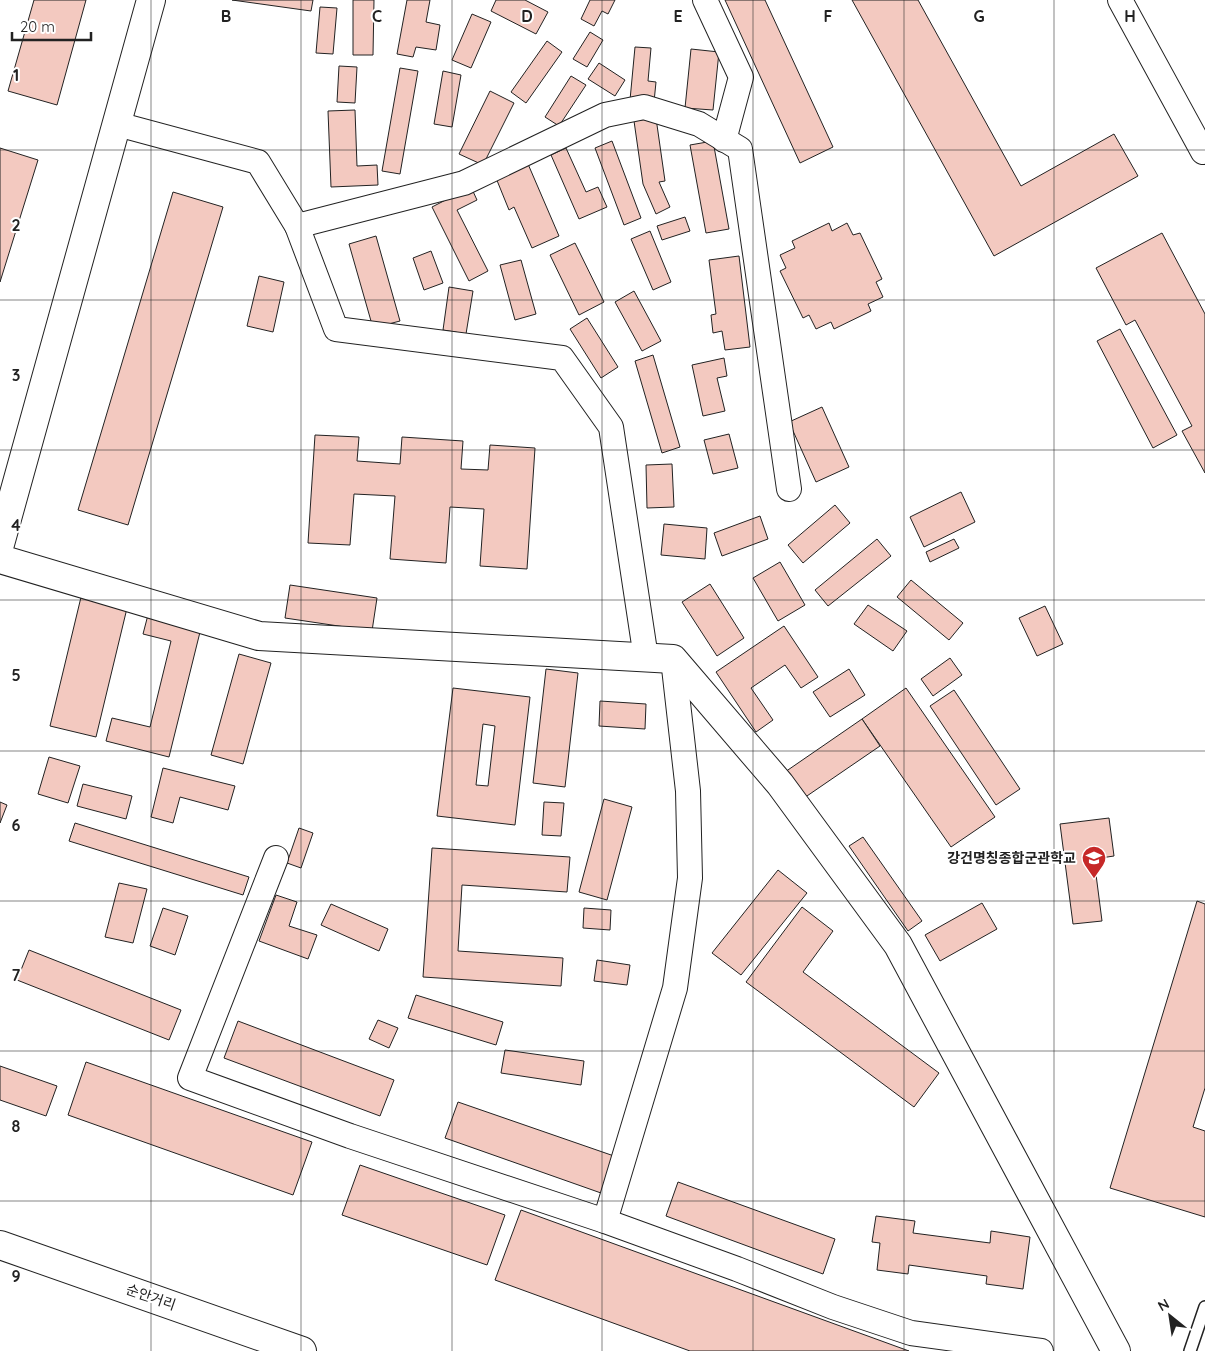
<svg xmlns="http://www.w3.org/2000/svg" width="1205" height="1351" viewBox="0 0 1205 1351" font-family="Quicksand,'Noto Sans KR',sans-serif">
<rect width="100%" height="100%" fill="#fff"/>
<g fill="#f3c9c0" stroke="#222" fill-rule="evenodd">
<path d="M34 0H86L57 105 8 91Z"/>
<path d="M232 0H313L311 11Z"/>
<path d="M353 0H374L373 55H353Z"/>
<path d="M407 0H430L426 22 440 25 436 50 416 47 413 57 397 54Z"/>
<path d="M496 0H525L548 12 536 34 491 11Z"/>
<path d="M590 0H615L608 14 602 11 594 26 581 19Z"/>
<path d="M725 0H765L833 147 800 163Z"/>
<path d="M852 0H918L1021 186 1114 134 1138 176 994 256Z"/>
<path d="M320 7 337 8 333 54 316 53Z"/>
<path d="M472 14 491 22 471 68 452 60Z"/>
<path d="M590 32 603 40 587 67 573 59Z"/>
<path d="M547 41 562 52 526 103 511 92Z"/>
<path d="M635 47 651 48 648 81 656 82 654 102 630 100Z"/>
<path d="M691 49 719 52 713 110 685 108Z"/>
<path d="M599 63 625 80 615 96 588 79Z"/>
<path d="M339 66 357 67 355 103 337 102Z"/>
<path d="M400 68 418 71 400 174 382 171Z"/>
<path d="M443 71 461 75 452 127 434 124Z"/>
<path d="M571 76 586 85 559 126 545 117Z"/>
<path d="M490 91 514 103 483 165 459 154Z"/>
<path d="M355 110 357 166 377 165 378 185 331 187 328 111Z"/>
<path d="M656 118 665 181 659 182 670 207 656 214 643 184 634 121Z"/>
<path d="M612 141 641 218 624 225 595 148Z"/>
<path d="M713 141 729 229 706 233 690 145Z"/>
<path d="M0 148 38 160 0 282Z"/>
<path d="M566 148 586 192 598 187 607 207 579 219 551 155Z"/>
<path d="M528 164 559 236 532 248 514 207 509 210 496 178Z"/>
<path d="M471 187 477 200 457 210 488 271 469 281 432 207Z"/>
<path d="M173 192 223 207 128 525 78 510Z"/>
<path d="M685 217 690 231 662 240 657 226Z"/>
<path d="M829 223 832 231 847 223 853 235 860 233 882 279 876 282 883 297 868 304 871 311 834 329 831 322 816 329 809 315 803 318 780 271 786 268 780 255 795 248 792 241Z"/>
<path d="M650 231 671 282 653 290 631 239Z"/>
<path d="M1162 233 1205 314V473L1182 431 1192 426 1135 320 1126 325 1096 268Z"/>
<path d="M376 236 400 321 373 328 349 244Z"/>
<path d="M575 243 604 302 579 315 550 255Z"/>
<path d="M431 251 443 283 424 290 413 258Z"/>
<path d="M739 256 750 347 725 350 722 331 713 333 711 315 716 314 709 260Z"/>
<path d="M521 260 536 314 515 320 500 265Z"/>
<path d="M259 276 284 282 273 332 247 326Z"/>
<path d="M449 287 473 291 466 334 443 330Z"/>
<path d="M634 291 661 341 642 351 615 302Z"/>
<path d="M587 318 618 367 601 378 570 329Z"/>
<path d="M1120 329 1177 435 1153 448 1097 341Z"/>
<path d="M653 355 680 447 662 453 635 361Z"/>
<path d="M724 358 727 376 717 378 725 411 703 416 692 365Z"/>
<path d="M822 407 849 467 816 482 789 422Z"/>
<path d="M729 434 738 468 713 474 704 440Z"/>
<path d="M315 435 359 437 357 461 400 464 402 437 463 441 461 469 488 470 490 445 535 448 527 569 480 566 484 509 450 507 446 563 390 559 395 496 354 494 350 545 308 543Z"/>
<path d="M672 464 674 507 647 508 646 465Z"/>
<path d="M961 492 975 522 924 547 910 517Z"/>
<path d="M835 505 850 523 803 563 788 545Z"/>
<path d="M760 516 768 539 722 556 714 533Z"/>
<path d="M664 524 707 528 705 559 661 555Z"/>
<path d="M877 539 891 556 828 606 815 590Z"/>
<path d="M954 539 959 548 930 562 926 552Z"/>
<path d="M780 562 805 605 778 621 753 578Z"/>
<path d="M911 580 963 623 949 640 897 597Z"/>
<path d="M710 584 744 638 717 656 682 602Z"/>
<path d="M290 585 377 598 372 631 285 618Z"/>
<path d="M82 593 128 604 96 737 50 726Z"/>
<path d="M868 605 907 631 893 651 854 624Z"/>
<path d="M1045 606 1063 644 1037 656 1019 618Z"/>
<path d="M149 611 202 624 169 757 106 741 112 718 150 727 171 641 143 634Z"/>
<path d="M784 626 818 677 801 688 785 665 751 688 773 720 756 732 716 672Z"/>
<path d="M239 654 271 663 243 764 211 755Z"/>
<path d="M950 658 962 675 933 696 921 679Z"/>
<path d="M546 669 578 673 565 787 533 783Z"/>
<path d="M849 669 865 695 830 717 813 692Z"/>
<path d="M453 688 530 697 515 825 437 816ZM483 724 495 726 488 786 476 785Z"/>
<path d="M906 688 995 817 951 847 862 719Z"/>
<path d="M954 690 1020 789 996 805 930 706Z"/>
<path d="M600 701 646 704 645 729 599 726Z"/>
<path d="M862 719 880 746 804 798 785 772Z"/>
<path d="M49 757 80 766 68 803 38 794Z"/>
<path d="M163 768 235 786 228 810 180 797 173 823 151 817Z"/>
<path d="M83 784 132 796 126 819 77 806Z"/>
<path d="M604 799 632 807 607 900 579 892Z"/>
<path d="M0 802 7 805 0 823Z"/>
<path d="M544 802 564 803 561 836 542 835Z"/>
<path d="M1109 818 1114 856 1094 859 1102 921 1073 924 1060 824Z"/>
<path d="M75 823 249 877 243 895 69 841Z"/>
<path d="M299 828 313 833 301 868 287 863Z"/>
<path d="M863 837 922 921 908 931 849 846Z"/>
<path d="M432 848 570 857 567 892 462 885 458 951 563 958 561 986 423 977Z"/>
<path d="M778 870 807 893 741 975 712 953Z"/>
<path d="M119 883 147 889 133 943 105 937Z"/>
<path d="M276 895 297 902 289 926 317 935 308 959 259 941Z"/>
<path d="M1197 901 1205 904V1088L1193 1127 1205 1131V1217L1110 1188Z"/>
<path d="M982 903 997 929 940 961 925 935Z"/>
<path d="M331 904 388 929 379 951 321 925Z"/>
<path d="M802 907 833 931 803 972 939 1073 914 1107 746 982Z"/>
<path d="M163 908 188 916 175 955 150 946Z"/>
<path d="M584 908 611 910 610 930 583 928Z"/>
<path d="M29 950 181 1010 169 1040 17 980Z"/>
<path d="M597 960 630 965 627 985 594 981Z"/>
<path d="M416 995 503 1022 496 1045 408 1018Z"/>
<path d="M378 1020 398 1028 389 1048 369 1039Z"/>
<path d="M238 1021 394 1080 380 1116 224 1058Z"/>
<path d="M505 1050 584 1061 581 1085 501 1073Z"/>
<path d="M86 1062 312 1142 293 1195 68 1115Z"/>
<path d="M0 1066 57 1086 46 1116 0 1100Z"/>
<path d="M458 1102 614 1156 601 1193 445 1138Z"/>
<path d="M360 1165 505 1215 487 1265 342 1215Z"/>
<path d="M678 1182 835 1239 823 1274 666 1216Z"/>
<path d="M521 1210 909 1351H690L495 1280Z"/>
<path d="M876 1216 915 1221 913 1233 990 1243 991 1231 1030 1237 1023 1289 986 1284 987 1276 909 1265 908 1274 877 1270 880 1243 872 1242Z"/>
</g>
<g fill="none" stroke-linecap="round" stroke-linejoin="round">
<defs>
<path id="service" d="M1190 1351 1205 1307"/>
<g id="minor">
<path d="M705 0 741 77 724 140"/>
<path d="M1120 0 1203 152 1205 151"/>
<path d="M117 124 258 162 297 226 336 329 562 358 611 427 646 658"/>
<path d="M297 226 464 183 605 115 644 107 699 124 740 149 789 489"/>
<path d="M673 659 688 791 690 878 675 988 605 1221 737 1269 833 1307 911 1333 1041 1351"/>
<path d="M276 858 190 1078 350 1136 605 1221"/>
</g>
<g id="tertiary">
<path d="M0 544 151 0"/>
<path d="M0 559 259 636 673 659 780 784 898 945 1116 1351"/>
</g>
<path id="primary" d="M0 1245 302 1351"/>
</defs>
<use href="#service" stroke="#222" stroke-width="14"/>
<use href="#minor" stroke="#222" stroke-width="26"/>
<use href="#tertiary" stroke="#222" stroke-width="30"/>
<use href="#primary" stroke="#222" stroke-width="30"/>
<use href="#service" stroke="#fff" stroke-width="11"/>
<use href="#minor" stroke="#fff" stroke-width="24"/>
<use href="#tertiary" stroke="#fff" stroke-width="28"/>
<use href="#primary" stroke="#fff" stroke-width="28"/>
</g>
<path fill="none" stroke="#222" stroke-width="1" stroke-opacity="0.55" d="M151 0V1351M301 0V1351M452 0V1351M602 0V1351M753 0V1351M904 0V1351M1054 0V1351M0 150H1205M0 300H1205M0 450H1205M0 600H1205M0 751H1205M0 901H1205M0 1051H1205M0 1201H1205"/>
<defs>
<symbol id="university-pin" viewBox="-11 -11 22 30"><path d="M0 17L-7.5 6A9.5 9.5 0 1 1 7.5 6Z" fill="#c62828" stroke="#fff"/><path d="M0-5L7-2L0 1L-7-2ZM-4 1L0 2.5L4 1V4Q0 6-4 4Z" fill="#fff"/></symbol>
</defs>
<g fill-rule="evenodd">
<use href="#university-pin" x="1080" y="844" width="28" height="38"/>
</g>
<g text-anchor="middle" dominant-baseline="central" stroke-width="4" stroke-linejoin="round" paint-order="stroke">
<g font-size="14" font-weight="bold" fill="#222" stroke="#fff" text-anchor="end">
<text x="1076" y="858">강건명칭종합군관학교</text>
</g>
<g font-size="14" fill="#222" stroke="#fff">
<text transform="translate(151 1297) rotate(19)">순안거리</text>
</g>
</g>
<g font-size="16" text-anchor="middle" font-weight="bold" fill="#222" stroke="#fff" stroke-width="4" stroke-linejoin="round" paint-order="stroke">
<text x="226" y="22">B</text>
<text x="377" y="22">C</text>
<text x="527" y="22">D</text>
<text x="678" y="22">E</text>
<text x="828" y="22">F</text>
<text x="979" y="22">G</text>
<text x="1130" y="22">H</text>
<text x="16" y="81">1</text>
<text x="16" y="231">2</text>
<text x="16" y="381">3</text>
<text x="16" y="531">4</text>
<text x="16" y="681">5</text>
<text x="16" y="831">6</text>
<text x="16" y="981">7</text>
<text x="16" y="1132">8</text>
<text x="16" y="1282">9</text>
</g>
<g transform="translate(1170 1316) rotate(330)" stroke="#ffffff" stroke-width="4" paint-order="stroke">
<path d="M0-4L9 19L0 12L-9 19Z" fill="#222222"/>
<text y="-8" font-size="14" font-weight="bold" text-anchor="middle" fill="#222222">N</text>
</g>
<path d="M12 32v8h79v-8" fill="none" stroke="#222222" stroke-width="2.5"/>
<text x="20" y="32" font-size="15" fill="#222222" stroke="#ffffff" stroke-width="4" paint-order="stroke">20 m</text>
</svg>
